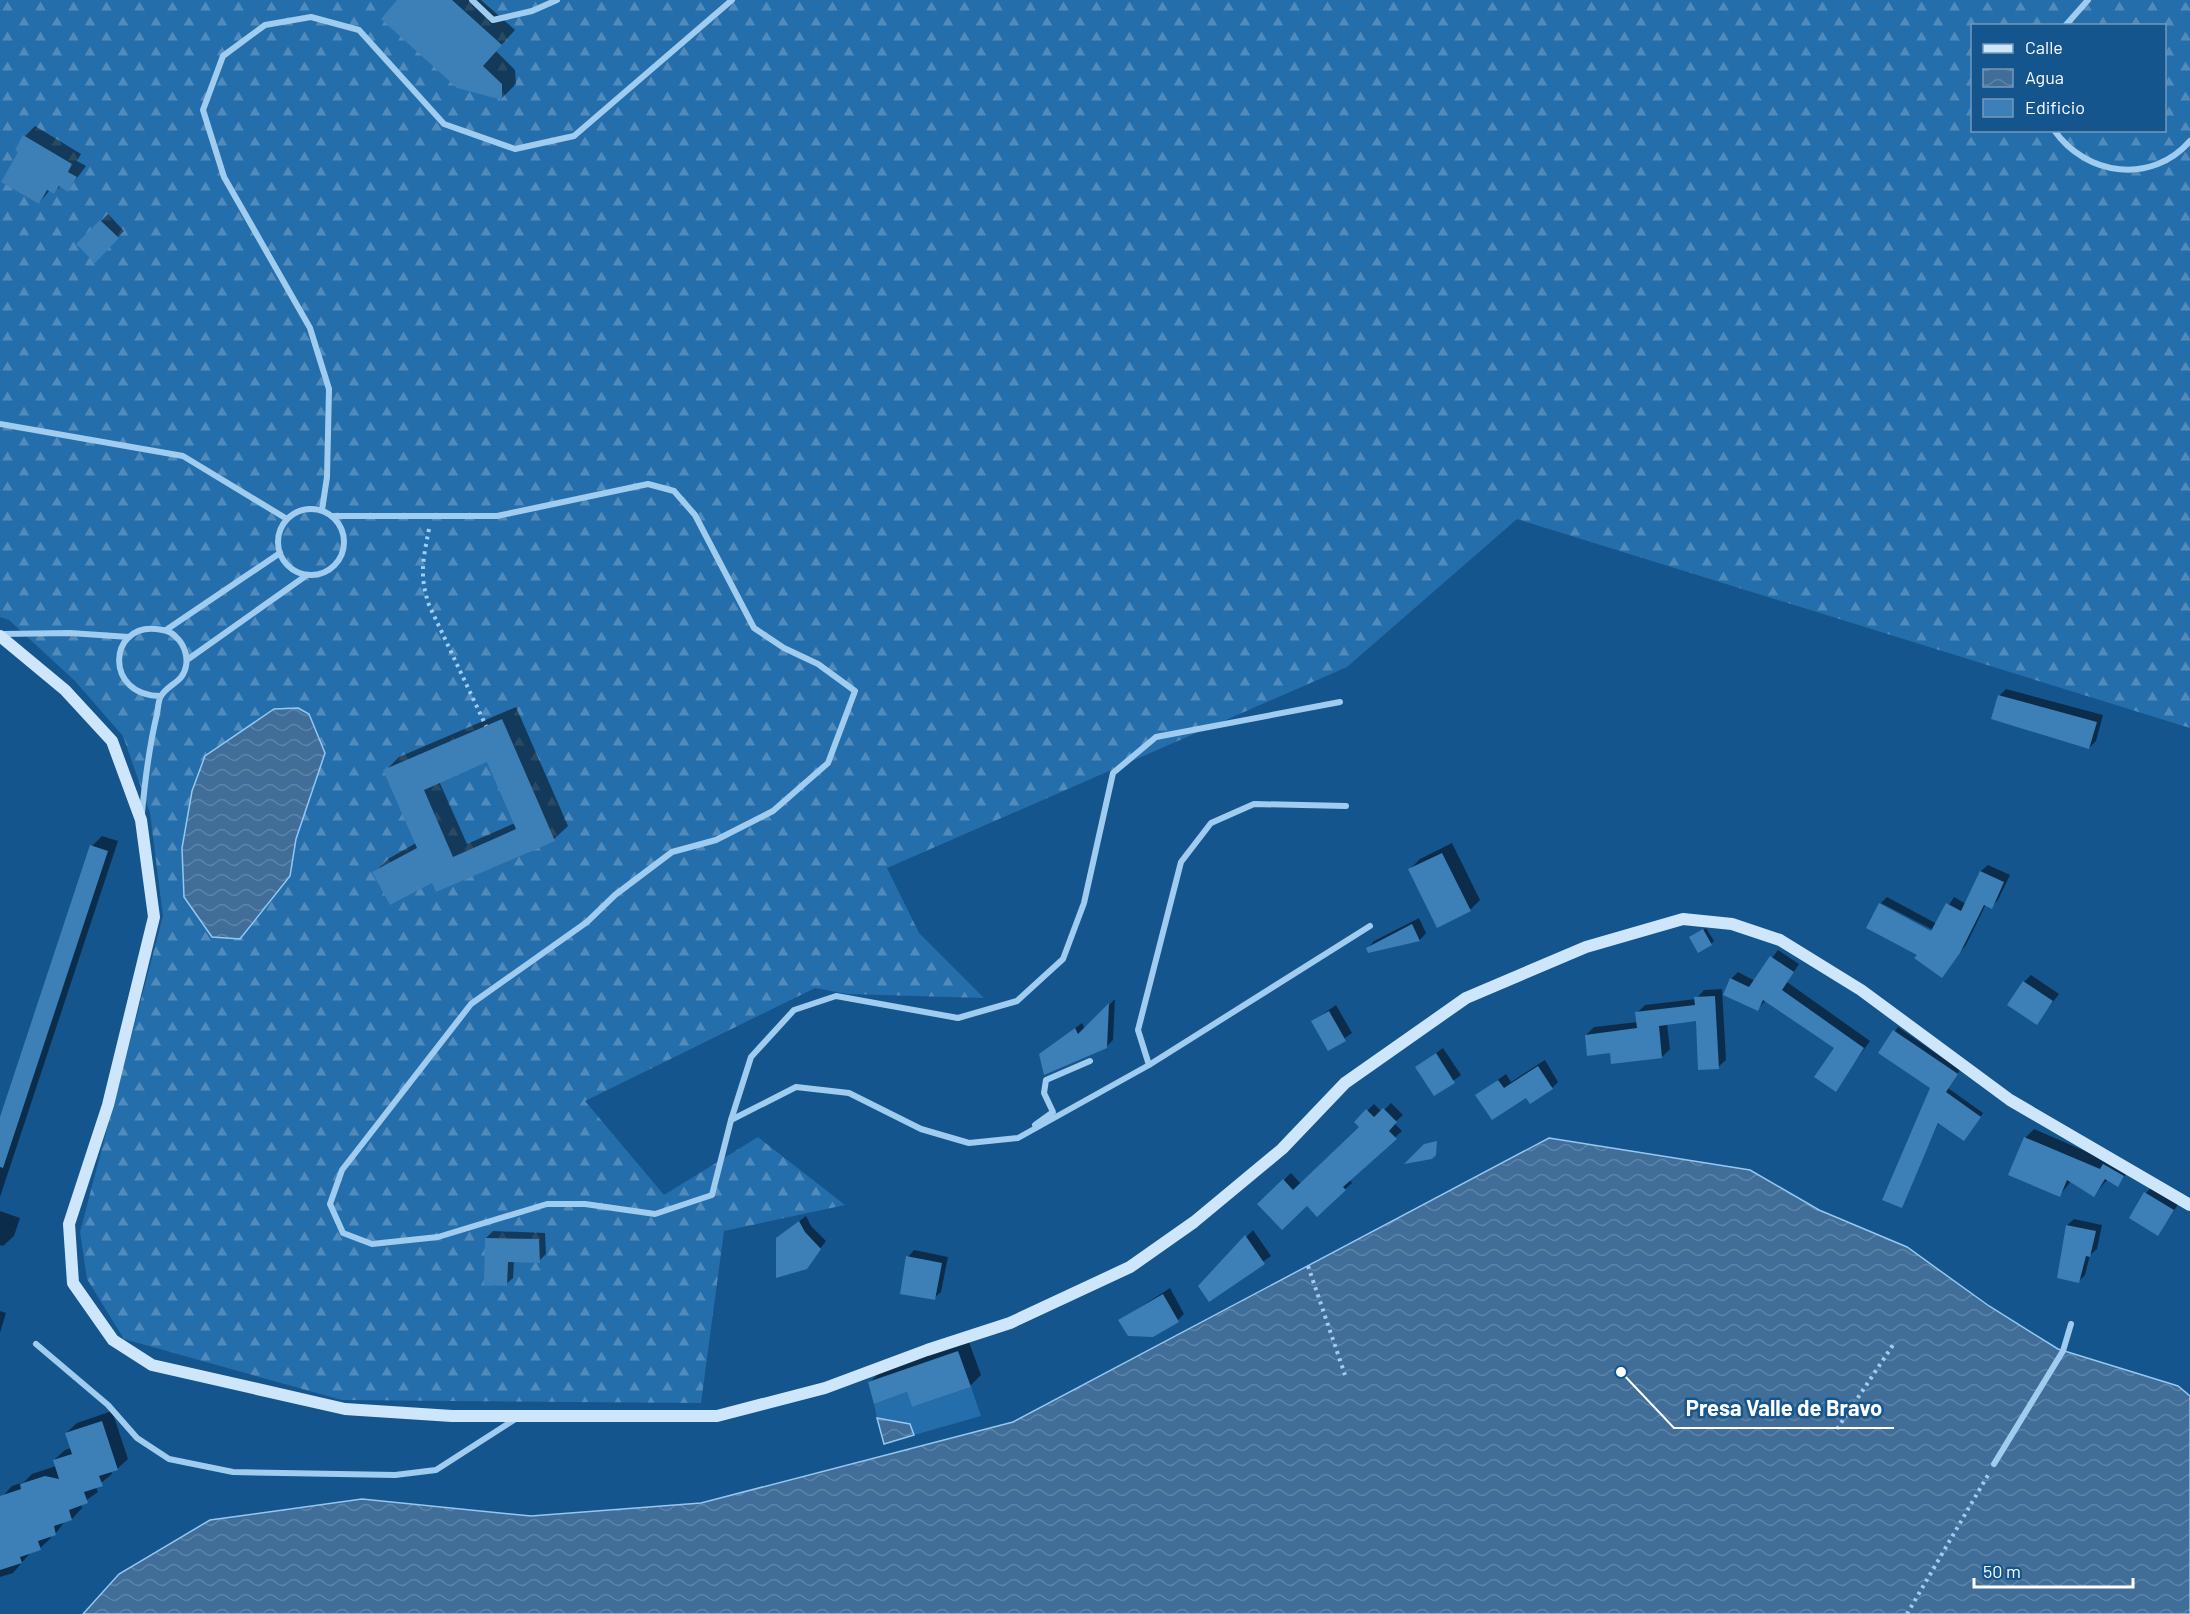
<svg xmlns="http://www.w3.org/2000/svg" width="2190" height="1614" viewBox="0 0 2190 1614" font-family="Barlow,sans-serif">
<defs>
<pattern id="forest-firs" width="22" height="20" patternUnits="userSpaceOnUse" patternTransform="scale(1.5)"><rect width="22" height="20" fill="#246eab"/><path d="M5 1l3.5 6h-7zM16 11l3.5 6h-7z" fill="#508bbc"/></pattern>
<pattern id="water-waves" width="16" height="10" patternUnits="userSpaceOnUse" patternTransform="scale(1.5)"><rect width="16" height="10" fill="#406e98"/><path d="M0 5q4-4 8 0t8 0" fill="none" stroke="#5d84a7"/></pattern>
</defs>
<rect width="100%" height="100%" fill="#15558e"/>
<path fill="#246eab" d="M971 1387 981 1416 914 1435 910 1424 877 1418 874 1404 907 1392 912 1407Z"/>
<path fill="url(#forest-firs)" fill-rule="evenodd" d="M0 0H2190V728L1517 519 1347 667 887 868 919 933 984 998 848 994 815 988 585 1101 664 1195 758 1137 845 1205 724 1231 701 1403 342 1400 124 1339 87 1279 80 1232 163 916 150 813 123 736 75 681 9 620 0 617ZM1972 26H2164V130H1972Z"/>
<g fill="url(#water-waves)" stroke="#92c8f3" stroke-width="1.5">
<path d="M298 708 309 714 325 753 296 839 290 876 240 939 212 937 184 897 182 848 192 791 205 756 274 709Z"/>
<path d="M1549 1138 1750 1170 1819 1210 1907 1247 1989 1306 2058 1349 2178 1386 2190 1396V1614H83L119 1574 210 1520 362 1499 531 1516 701 1503 1013 1422Z"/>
<path d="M877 1418 910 1424 914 1435 884 1444Z"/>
</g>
<g fill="#0007" fill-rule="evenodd">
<path d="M399 0H481L515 30 496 51 515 70 516 84 502 98Z"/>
<path d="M35 126 81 154 77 161 86 166 68 190 61 186 54 192 50 190 39 203 20 152 25 136Z"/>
<path d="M108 214 124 231 95 261 78 244Z"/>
<path d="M2006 689 2103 715 2096 741 2089 748 1999 696Z"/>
<path d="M516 707 568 826 554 839 433 880 374 873 388 859 416 843 385 771 399 757ZM488 760 515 823 467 844 439 781Z"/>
<path d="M102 836 118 841 0 1197V1122L92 846Z"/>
<path d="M1452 843 1480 900 1470 910 1410 869 1420 859Z"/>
<path d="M1988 865 2010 875 1998 900 1991 907 1986 904 1966 945 1942 976 1939 933 1881 903 1887 897 1937 924 1954 897 1966 904 1981 871Z"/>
<path d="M1419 918 1426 933 1420 940 1369 951 1368 948 1374 941Z"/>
<path d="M1706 928 1714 941 1711 944 1691 937Z"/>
<path d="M1778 950 1799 964 1787 982 1870 1041 1835 1090 1836 1047 1766 1000 1757 1010 1731 979 1738 972 1755 981Z"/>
<path d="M2031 975 2059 994 2037 1023 2024 982Z"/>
<path d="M1722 989 1726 1060 1718 1067 1697 1019 1667 1023 1670 1049 1662 1057 1612 1051 1586 1035 1594 1027 1638 1022 1637 1013 1645 1005 1696 999 1704 990Z"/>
<path d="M1115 999 1113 1040 1106 1047 1041 1054 1082 1023 1085 1029Z"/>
<path d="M1336 1005 1352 1033 1329 1049 1313 1021Z"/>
<path d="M1898 1027 1960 1070 1948 1088 1983 1113 1967 1136 1939 1122 1901 1206 1932 1088 1880 1053Z"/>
<path d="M1443 1048 1461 1075 1435 1094 1417 1067Z"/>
<path d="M1545 1060 1558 1082 1552 1088 1477 1095 1506 1074 1511 1082Z"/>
<path d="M1391 1103 1403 1115 1394 1123 1402 1131 1349 1179 1352 1183 1317 1215 1307 1204H1259L1291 1173 1301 1184 1361 1127 1356 1122 1374 1104 1382 1112Z"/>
<path d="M2034 1129 2108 1161 2132 1167 2117 1185 2108 1179 2094 1195 2071 1181 2060 1195 2025 1138Z"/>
<path d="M2152 1187 2179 1203 2158 1234 2146 1193Z"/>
<path d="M0 1211 20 1218 14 1236 3 1246 0 1245Z"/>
<path d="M806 1216 811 1226 826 1241 806 1267 785 1232Z"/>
<path d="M2074 1219 2102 1225 2097 1249 2090 1255 2085 1275 2079 1281 2067 1225Z"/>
<path d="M1253 1230 1271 1256 1210 1300 1200 1286Z"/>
<path d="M493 1231 545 1233 546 1254 539 1261H514L513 1278 506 1284 486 1238Z"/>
<path d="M914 1250 948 1257 941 1292 934 1298 908 1257Z"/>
<path d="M1170 1288 1184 1314 1178 1320H1120Z"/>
<path d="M0 1311 6 1313 0 1333Z"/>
<path d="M969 1342 981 1375 970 1386 907 1390 870 1382 880 1372Z"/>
<path d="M112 1411 128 1459 117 1469 111 1471 112 1474 96 1487 98 1492 81 1504 82 1508 72 1519 65 1521 56 1533 50 1535 51 1538 40 1548 31 1552 13 1573 0 1577V1499L12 1486 24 1482 32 1474 56 1466 54 1460 65 1450 71 1448 66 1433 77 1423Z"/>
</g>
<g fill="#3d7fb7" fill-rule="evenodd">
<path d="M397 0H452L502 45 483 66 502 84V100L457 88 381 19Z"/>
<path d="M23 135 72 164 68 172 77 177 68 192 59 186 54 194 47 190 39 204 1 182 18 152 15 150Z"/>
<path d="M100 220 119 238 95 263 76 244Z"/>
<path d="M1998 695 2097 722 2089 749 1991 719Z"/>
<path d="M502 719 555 841 436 892 432 883 390 905 372 872 417 848 383 770ZM487 762 516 829 453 857 424 790Z"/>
<path d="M90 845 108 851 3 1168 0 1167V1117Z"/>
<path d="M1442 853 1471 911 1437 928 1408 869Z"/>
<path d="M1980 871 2004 882 1992 909 1984 905 1960 953 1942 978 1914 958 1917 955 1866 928 1879 903 1931 931 1946 903 1961 911Z"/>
<path d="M1412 924 1420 941 1368 953 1366 948Z"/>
<path d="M1703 929 1712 945 1698 953 1689 937Z"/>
<path d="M1770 956 1794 972 1782 990 1864 1048 1836 1092 1814 1077 1834 1048 1763 1000 1758 1011 1723 995 1730 978 1749 987Z"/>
<path d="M2023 981 2053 1001 2037 1025 2007 1005Z"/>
<path d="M1715 996 1719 1069 1698 1070 1696 1021 1659 1026 1662 1058 1611 1064 1610 1053 1587 1056 1585 1035 1637 1028 1635 1012 1695 1005 1694 997Z"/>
<path d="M1109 1003 1107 1048 1044 1075 1039 1054 1075 1028 1078 1034Z"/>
<path d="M1329 1011 1346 1041 1328 1051 1311 1021Z"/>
<path d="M1893 1030 1958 1074 1946 1092 1981 1117 1964 1141 1938 1123 1902 1208 1882 1200 1930 1088 1878 1053Z"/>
<path d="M1436 1053 1455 1083 1434 1096 1415 1067Z"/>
<path d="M1538 1066 1553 1089 1530 1104 1526 1098 1492 1120 1475 1095 1498 1080 1504 1088Z"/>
<path d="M1383 1108 1397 1122 1389 1131 1397 1139 1343 1187 1346 1190 1317 1217 1307 1206 1282 1230 1257 1204 1283 1179 1293 1190 1359 1127 1354 1122 1366 1109 1374 1117Z"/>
<path d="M2024 1137 2100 1169 2103 1164 2124 1176 2118 1187 2105 1179 2094 1197 2067 1180 2060 1197 2008 1175Z"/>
<path d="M1437 1141 1436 1155 1432 1159 1404 1164 1424 1144Z"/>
<path d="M2144 1192 2174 1210 2158 1236 2129 1218Z"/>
<path d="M799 1221 805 1232 821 1249 807 1269 776 1278V1238Z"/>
<path d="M2066 1225 2096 1231 2090 1257 2086 1256 2079 1283 2057 1278Z"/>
<path d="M1245 1235 1265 1264 1209 1302 1198 1286Z"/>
<path d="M485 1238 539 1239 540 1263 508 1262 507 1286 484 1285Z"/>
<path d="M906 1256 942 1263 935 1300 900 1294Z"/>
<path d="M1163 1294 1179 1322 1153 1337 1128 1336 1118 1320Z"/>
<path d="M958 1351 971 1387 912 1407 907 1392 874 1404 868 1382Z"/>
<path d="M102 1421 118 1470 99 1476 103 1486 84 1492 88 1503 69 1510 72 1520 54 1526 56 1535 38 1541 41 1550 20 1557 22 1563 0 1570V1496L21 1489 20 1484 45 1476 59 1479 53 1460 72 1454 65 1433Z"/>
</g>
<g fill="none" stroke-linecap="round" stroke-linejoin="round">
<g stroke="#a0ccf0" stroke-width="4" stroke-dasharray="3 4.5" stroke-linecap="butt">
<path d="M429 529C423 560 419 575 429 605L486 726"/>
<path d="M1308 1266 1345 1375"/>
<path d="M1837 1429 1893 1345"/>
<path d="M1907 1614 1988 1475"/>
</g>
<g stroke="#a0ccf0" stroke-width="6">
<path d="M472 0 493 20 532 11 557 0"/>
<path d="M2065 26 2088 0"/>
<path d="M2054 130C2086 176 2152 185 2190 141"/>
<path d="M0 424 183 456 287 519"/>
<circle cx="311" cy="542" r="33"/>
<path d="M322 510 327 477 329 389 310 328 224 177 203 110 223 56 265 25 311 17 359 30 444 124 515 149 574 136 732 0"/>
<path d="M332 516H497L648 484 674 491 695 515 754 628 784 648 818 664 855 691 828 763 773 811 716 840 672 852 615 895 587 922 471 1004 342 1170 330 1204 343 1233 372 1244 438 1237 547 1204H585L655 1214 712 1195 731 1120 751 1057 794 1010 836 996 958 1018 1017 1001 1063 959 1084 903 1113 773 1156 737 1340 702"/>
<path d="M166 630 280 553"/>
<path d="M1 634 70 633 129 637"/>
<path d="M187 660 307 575"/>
<path d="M142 813C145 780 149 747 157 714 158 709 158 701 161 696 169 683 183 683 186 666 188 656 184 644 176 637 171 631 164 630 156 629 108 624 104 696 161 696"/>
<path d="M1149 1065 1138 1030 1181 862 1211 823 1254 804 1346 806"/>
<path d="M731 1120 796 1087 849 1093 921 1129 969 1143 1018 1138 1149 1065 1370 926"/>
<path d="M1035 1125 1053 1112 1044 1093 1046 1080 1090 1061"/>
<path d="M36 1344 108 1405 137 1438 169 1459 233 1472 395 1475 436 1470 517 1418"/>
<path d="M1994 1464 2063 1351 2071 1324"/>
</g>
<path stroke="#cee6fb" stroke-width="12" d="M0 636 65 690 112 741 141 820 154 917 108 1105 69 1224 73 1283 113 1340 152 1365 345 1409 452 1416H717L825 1388 927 1350 1010 1323 1130 1267 1194 1222 1282 1149 1345 1083 1466 998 1586 947 1683 919 1732 924 1780 940 1861 990 2010 1100 2190 1205"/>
</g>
<path fill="none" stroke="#fff" stroke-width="2" d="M1621 1372L1674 1428H1894"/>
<circle fill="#fff" stroke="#15558e" stroke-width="2" cx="1621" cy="1372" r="6"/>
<g font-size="22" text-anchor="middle" font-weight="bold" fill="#fff" stroke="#15558e" stroke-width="5" stroke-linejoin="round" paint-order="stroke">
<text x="1784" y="1416">Presa Valle de Bravo</text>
</g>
<rect x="1971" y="24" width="195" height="108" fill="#15558e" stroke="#7399bb" stroke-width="1.5"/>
<rect x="1983" y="44" width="30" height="9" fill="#cee6fb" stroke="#7399bb" stroke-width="1.5"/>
<text x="2025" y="54" font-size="18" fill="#ffffff">Calle</text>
<rect x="1983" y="69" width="30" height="18" fill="url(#water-waves)" stroke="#7399bb" stroke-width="1.5"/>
<text x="2025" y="84" font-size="18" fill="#ffffff">Agua</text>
<rect x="1983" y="99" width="30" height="18" fill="#3d7fb7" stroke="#7399bb" stroke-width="1.5"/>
<text x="2025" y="114" font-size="18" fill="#ffffff">Edificio</text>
<path d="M1974 1578v9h159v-9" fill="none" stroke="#ffffff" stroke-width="3"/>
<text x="1983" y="1578" font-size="18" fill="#ffffff" stroke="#15558e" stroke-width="4.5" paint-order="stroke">50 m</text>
</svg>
